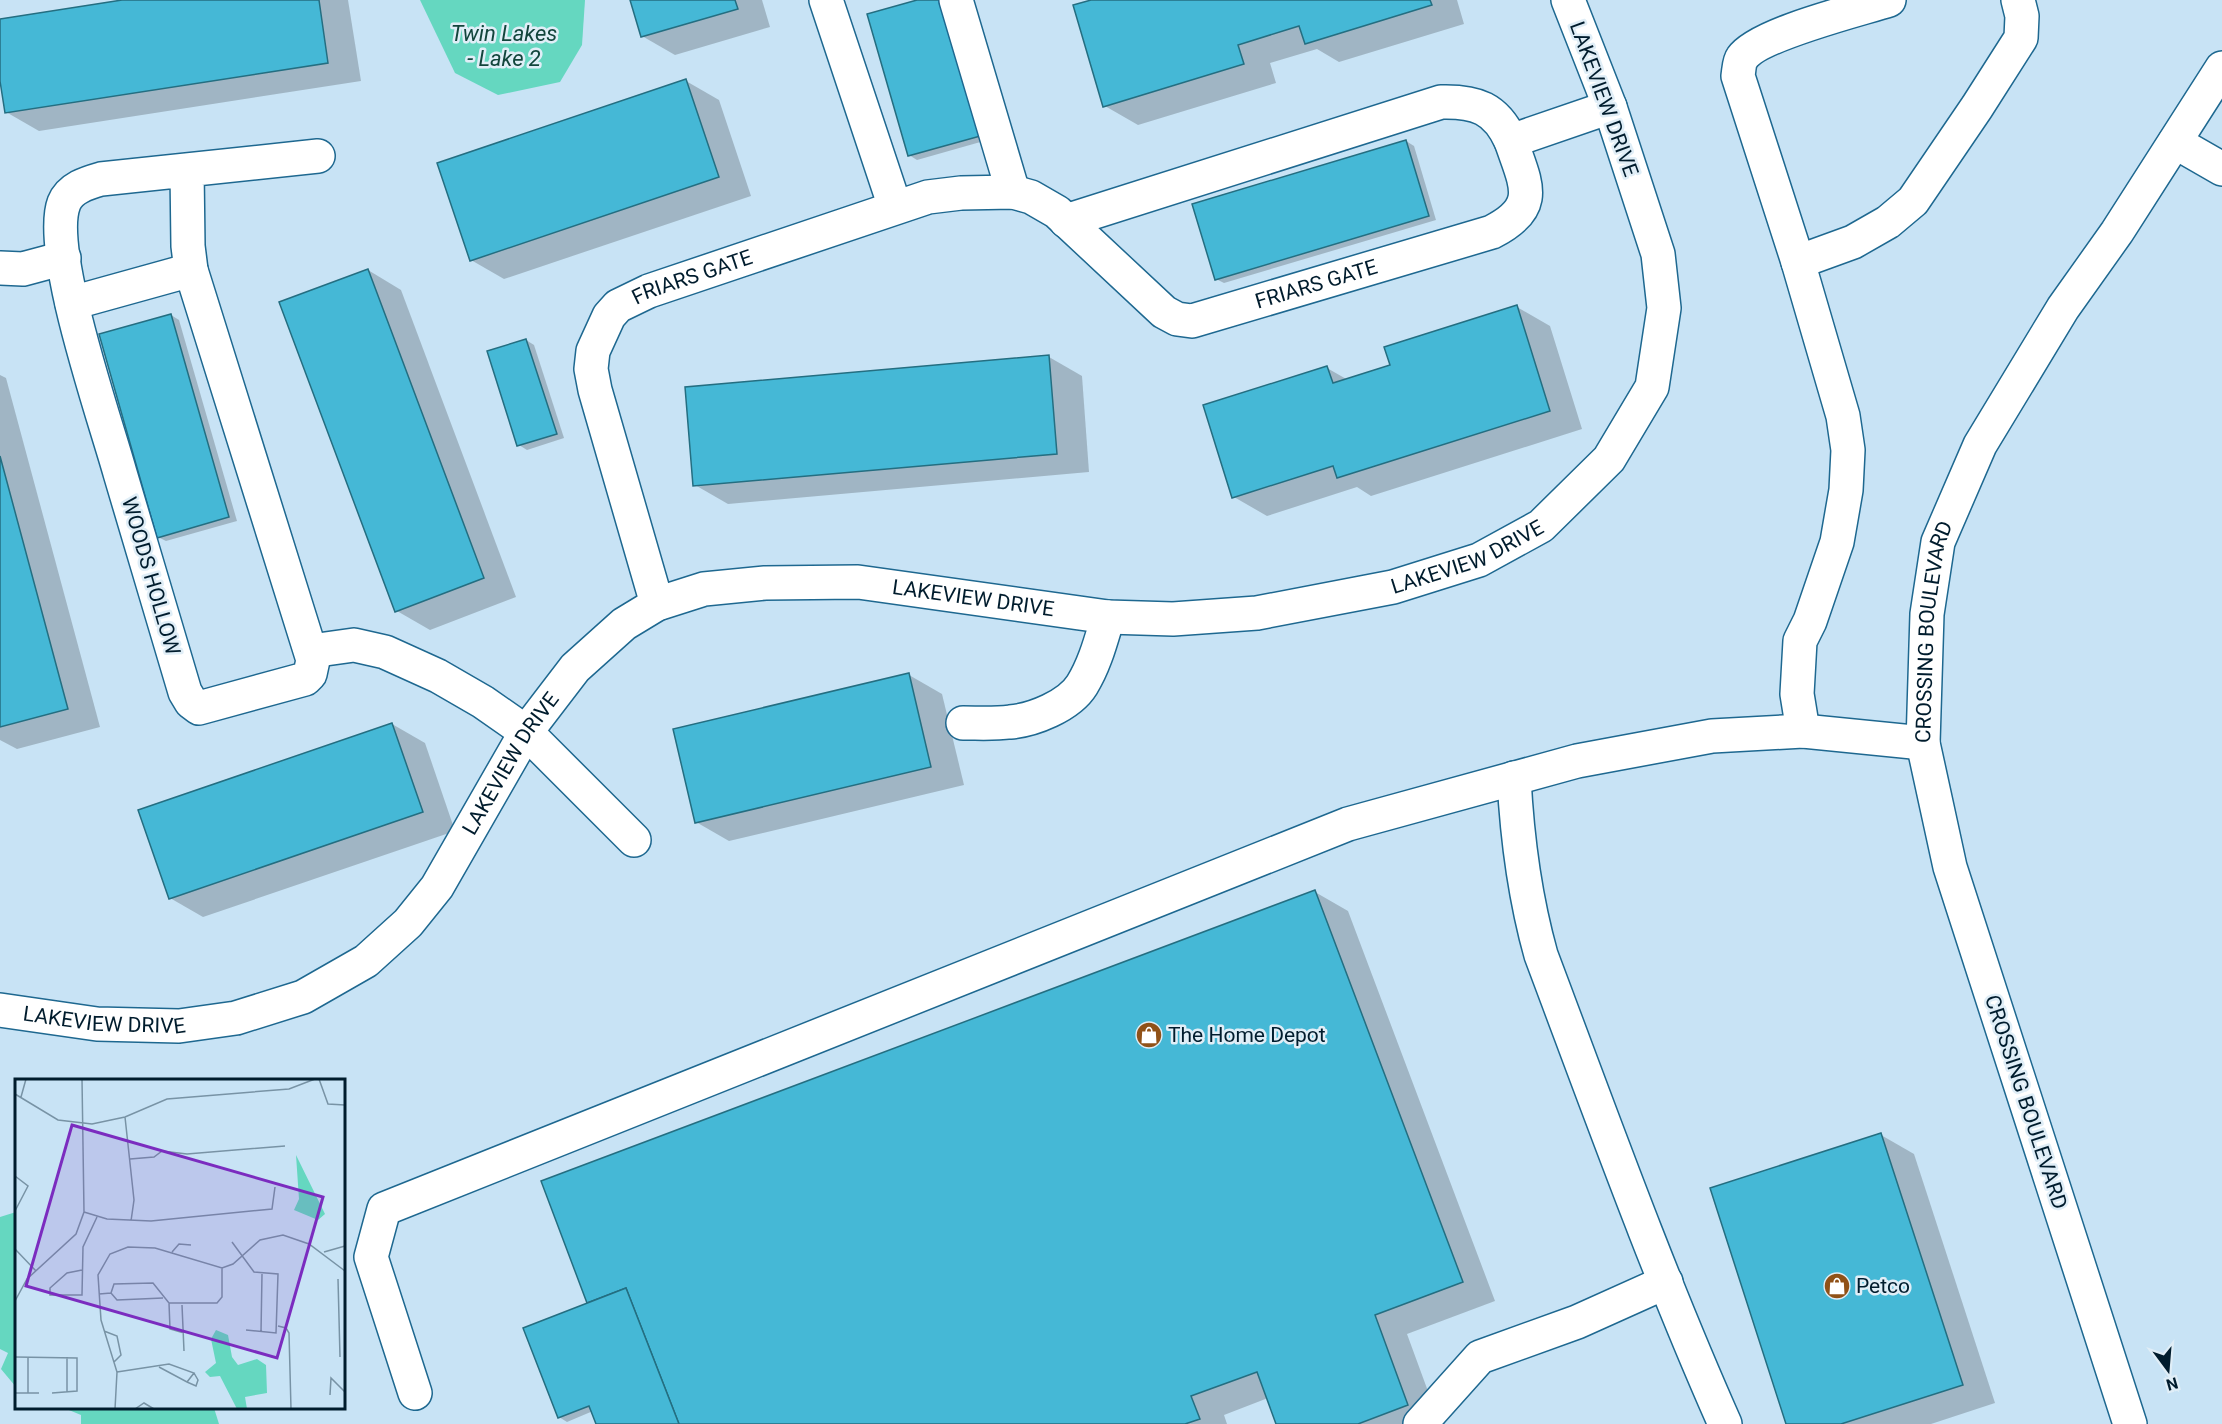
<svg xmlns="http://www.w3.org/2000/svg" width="2222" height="1424" viewBox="0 0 2222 1424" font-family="Roboto,sans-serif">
<rect width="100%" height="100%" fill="#c8e3f5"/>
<g fill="#65d7c0">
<path d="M420 0H585L582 45 560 82 498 95 455 73Z"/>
<path d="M16 1212V1387L1 1369 8 1353 0 1349V1217Z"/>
<path d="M64 1408H214L219 1424H81V1415Z"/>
</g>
<g fill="#0003">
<path d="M131 0H348L361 81 39 131 6 112 0 71V20Z"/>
<path d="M631 0H762L770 27 675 55 642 36Z"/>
<path d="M923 0 991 139 917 160 909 155Z"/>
<path d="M1096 0H1457L1464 24 1339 62 1317 49 1270 63 1276 83 1138 125 1105 106Z"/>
<path d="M686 81 719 100 751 196 504 279 471 260Z"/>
<path d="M1406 141 1414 146 1436 220 1224 283 1216 279Z"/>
<path d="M368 270 401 290 516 597 430 630 397 611Z"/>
<path d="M1517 307 1550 326 1582 429 1371 496 1357 487 1267 516 1234 497 1327 368 1348 380 1392 366Z"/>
<path d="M171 315 179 320 237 521 166 541 158 537Z"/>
<path d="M526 340 534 345 564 438 527 450 519 445Z"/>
<path d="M1049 357 1082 376 1089 472 728 504 695 485Z"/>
<path d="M0 375 6 378 100 727 17 749 0 740Z"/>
<path d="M909 675 942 694 964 785 729 841 696 822Z"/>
<path d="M392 724 425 743 455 831 203 917 170 898Z"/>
<path d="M1315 892 1348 911 1495 1301 1407 1334 1440 1424H1278L1268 1398 1224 1415 1227 1424H598L593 1411 567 1422 559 1417 589 1304 543 1181Z"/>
<path d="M1881 1135 1914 1154 1995 1403 1931 1424H1788Z"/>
</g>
<g fill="#45b8d6" stroke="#246e81" stroke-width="1.5">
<path d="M122 0H319L328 63 5 113 0 81V19Z"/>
<path d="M630 0H735L738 9 641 37Z"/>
<path d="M917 0H945L984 135 908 156 867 14Z"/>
<path d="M1091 0H1430L1432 5 1305 44 1299 26 1238 45 1244 64 1103 107 1073 5Z"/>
<path d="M686 79 719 177 470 261 437 163Z"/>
<path d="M1406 140 1429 216 1215 280 1192 204Z"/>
<path d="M368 269 484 578 395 612 279 302Z"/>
<path d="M1517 305 1550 411 1337 478 1333 466 1232 498 1203 405 1327 366 1333 383 1390 365 1384 347Z"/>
<path d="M171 314 229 517 157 538 99 334Z"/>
<path d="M526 339 557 434 517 446 487 351Z"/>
<path d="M1049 355 1057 454 693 486 685 387Z"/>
<path d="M0 456 68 709 0 727Z"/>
<path d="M909 673 931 767 695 823 673 729Z"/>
<path d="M392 723 423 812 169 899 138 810Z"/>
<path d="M1315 890 1463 1282 1375 1315 1408 1405 1358 1424H1276L1257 1372 1191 1396 1200 1419 1185 1424H679L626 1288 587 1303 541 1181Z"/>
<path d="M1881 1133 1963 1385 1841 1424H1786L1710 1188Z"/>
<path d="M626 1288 679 1424H596L589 1406 558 1418 523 1328Z"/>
</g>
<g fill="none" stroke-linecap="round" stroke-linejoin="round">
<defs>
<g id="minor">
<path d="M826 0 895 207"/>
<path d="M956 0 1013 192"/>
<path d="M2175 142 2222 169"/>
<path d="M187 170 188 246 191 270 313 660 310 674 305 679 199 708 191 702 185 692C163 619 142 546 120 473 105 419 46 250 64 203 70 188 87 183 101 179L318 156"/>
<path d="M1066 221 1441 102C1476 101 1496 108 1511 141L1610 107"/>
<path d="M1798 262 1853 242 1888 222 1913 201 1977 107 2021 38 2022 16 2018 0"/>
<path d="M0 268 23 269 64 258"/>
<path d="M72 303 191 270"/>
<path id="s1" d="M657 604 595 390 591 369 593 351 609 316 618 306 649 291 928 197 961 193 1013 192 1031 197 1057 212 1164 312 1177 319 1192 321 1492 232C1541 207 1526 185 1511 141"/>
<path d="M311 651 354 645 385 652 438 676 483 702 526 732 634 840"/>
<path d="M963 723C979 723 994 724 1010 722 1033 720 1069 706 1082 685 1095 664 1101 640 1108 617"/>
<path d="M1803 731 1797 694 1800 641 1810 621 1837 542 1846 490 1848 450 1843 416 1798 262 1738 76C1739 70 1739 62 1742 58 1758 34 1858 10 1889 0"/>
<path d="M1514 778C1517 837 1525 898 1541 955 1600 1112 1657 1271 1725 1424"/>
<path id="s2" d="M0 1010 97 1024 179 1026 236 1018 303 997 366 961 408 923 437 887 526 732 575 668 624 624 657 604 704 589 765 583 858 582 1108 617 1173 619 1257 613 1393 587 1479 560 1541 526 1609 459 1652 387 1664 308 1658 254 1610 107 1568 0"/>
<path d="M415 1393 371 1257 384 1209 1348 824 1577 761 1712 736 1803 731 1923 743"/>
<path d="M1420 1424 1480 1357 1577 1322 1666 1282"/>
<path id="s3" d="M2130 1424 1950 867 1923 743 1927 614 1938 542 1980 445 2063 308 2117 232 2222 68"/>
</g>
</defs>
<use href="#minor" stroke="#1e6890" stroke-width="36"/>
<use href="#minor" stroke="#fff" stroke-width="33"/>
</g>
<defs>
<symbol id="shop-disc" viewBox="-11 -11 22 22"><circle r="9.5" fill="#905117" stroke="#e0eef7"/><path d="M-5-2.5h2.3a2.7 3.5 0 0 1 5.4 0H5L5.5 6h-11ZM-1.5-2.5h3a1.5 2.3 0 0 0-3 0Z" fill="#fff"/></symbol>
</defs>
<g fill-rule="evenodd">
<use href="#shop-disc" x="1134" y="1020" width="30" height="30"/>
<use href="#shop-disc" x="1822" y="1271" width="30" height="30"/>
</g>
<g text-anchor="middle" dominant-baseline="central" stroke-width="5" stroke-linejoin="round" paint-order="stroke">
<g font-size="21" fill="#001c2d" stroke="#e0eef7">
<text transform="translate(1604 99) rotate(70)">LAKEVIEW DRIVE</text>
<text stroke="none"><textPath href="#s1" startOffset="394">FRIARS GATE</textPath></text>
<text stroke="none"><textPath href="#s1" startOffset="1083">FRIARS GATE</textPath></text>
<text stroke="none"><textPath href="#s2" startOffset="1671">LAKEVIEW DRIVE</textPath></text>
<text transform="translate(151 576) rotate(74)">WOODS HOLLOW</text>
<text stroke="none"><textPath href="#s2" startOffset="1167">LAKEVIEW DRIVE</textPath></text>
<text stroke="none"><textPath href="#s3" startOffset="824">CROSSING BOULEVARD</textPath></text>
<text stroke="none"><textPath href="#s2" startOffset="627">LAKEVIEW DRIVE</textPath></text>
<text stroke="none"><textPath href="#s2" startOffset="105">LAKEVIEW DRIVE</textPath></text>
<text transform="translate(2026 1102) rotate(72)">CROSSING BOULEVARD</text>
</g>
<g font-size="21" fill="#001c2d" stroke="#e0eef7" text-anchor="start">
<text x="1168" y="1035">The Home Depot</text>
<text x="1856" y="1286">Petco</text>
</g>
<g font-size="22" font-style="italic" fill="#12453c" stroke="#e0eef7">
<text x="504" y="33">Twin Lakes<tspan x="504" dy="25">- Lake 2</tspan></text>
</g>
</g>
<g transform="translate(15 1079)">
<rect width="330" height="330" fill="#c8e3f5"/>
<path d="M281 76 310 135 303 141 279 131 284 120ZM201 251 213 256 217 278 223 286 242 280 251 286 252 314 230 318 232 330H222L205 297 195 298 190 293 201 284 196 260Z" fill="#65d7c0"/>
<path fill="none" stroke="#7893a5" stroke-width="1.5" d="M304 0 313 25 330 26M0 15 43 41 77 45 110 38 152 20 274 10 300 0M6 18 11 0M110 38 119 121 116 142M115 80 139 78 147 72 172 75 270 67M0 97 13 107 0 132M69 133 92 140 136 142 257 130 260 108M217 163 239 193 263 195 261 254 231 251M0 170 21 192M157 173 164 165 176 166M309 173 330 167M67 191 52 194 35 209V216H67L68 168 82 138M323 200 325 278M96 214 99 205 138 204 154 224H202L207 218V189M84 215 96 214 102 221 148 219M0 222 12 200 61 155 69 133 67 0M154 224 155 250 169 254M167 226 169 272M263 247 271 249 274 254 276 330M89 252 102 257 106 276 99 283M246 253 247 195M0 278 62 279V312L37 314M52 278V314M102 293 154 285 179 294 172 303 144 288M172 303 181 307 183 301 179 294M0 314H24M13 314V278M315 316 316 299 330 313M100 330 102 293 86 241 83 196 95 175 113 168 140 169 207 189 218 185 245 161 268 156 294 165 330 192M120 330 129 324 139 330"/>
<path fill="#7b2cbf" fill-opacity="0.15" stroke="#7b2cbf" stroke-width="3" d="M57 46 308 118 262 279 11 207Z"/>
<rect width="330" height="330" fill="none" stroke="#001c2d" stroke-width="3"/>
</g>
<g transform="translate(2168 1370) rotate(164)" stroke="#e0eef7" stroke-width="4.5" paint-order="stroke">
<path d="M0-4.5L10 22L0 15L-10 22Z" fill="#001c2d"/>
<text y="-9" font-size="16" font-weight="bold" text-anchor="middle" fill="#001c2d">N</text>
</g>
</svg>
